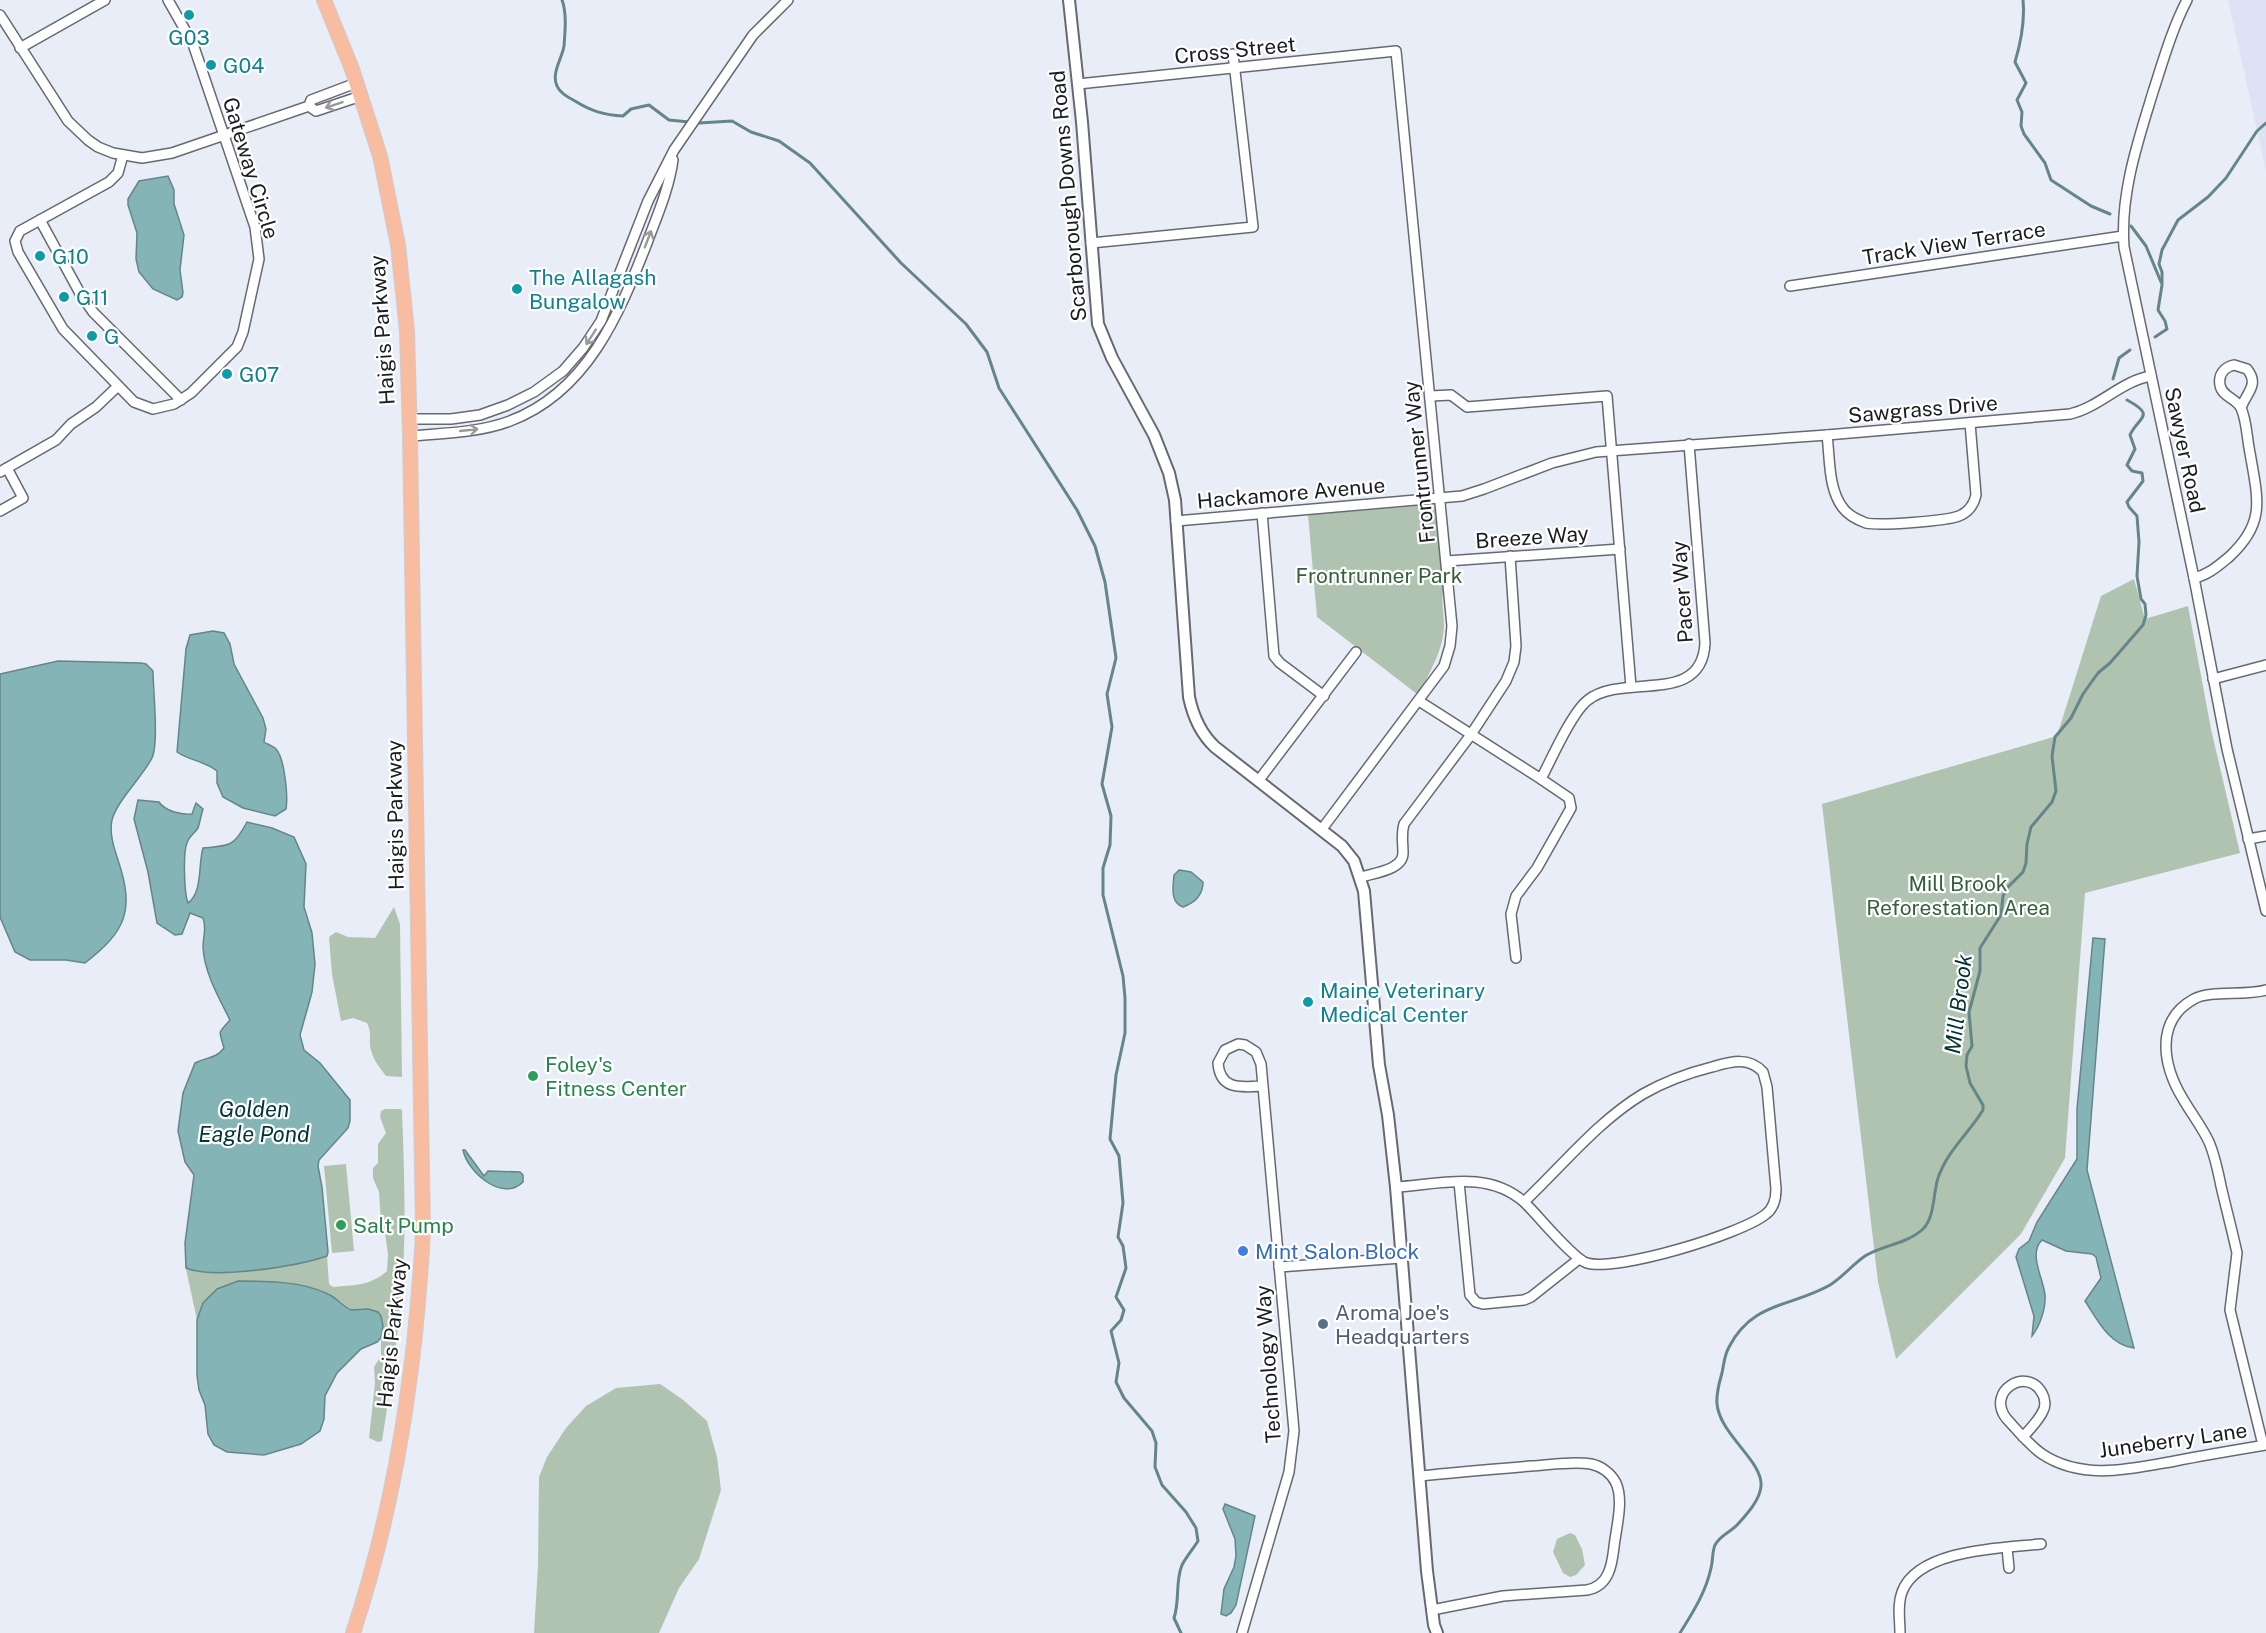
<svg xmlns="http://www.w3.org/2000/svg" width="2266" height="1633" viewBox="0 0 2266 1633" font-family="'Public Sans',sans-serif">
<rect width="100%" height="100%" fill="#e9edf8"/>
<path fill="#dde3f5" d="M2228 0H2266V171L2240 53Z"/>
<g fill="#b0c3b1">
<path d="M1428 505 1434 507 1438 513 1445 584C1440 598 1444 611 1444 626 1444 647 1429 677 1417 694L1317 617 1308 515Z"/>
<path d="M2134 579 2145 619 2188 606 2211 729 2240 853 2085 893 2065 1158 2021 1234 1896 1359 1878 1282 1822 804 2057 736 2101 596Z"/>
<path d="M394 907 400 924 402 1077 386 1076C379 1067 372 1058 370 1046 369 1036 372 1034 367 1023L353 1018 341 1021 332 974 329 937 336 932 348 937 375 938Z"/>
<path d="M385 1109H401L402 1111C404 1165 406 1218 403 1272 399 1329 391 1385 382 1441L378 1442 369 1438 375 1383 374 1367 381 1356V1338L383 1326 368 1309 351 1310 330 1294 321 1291 286 1282 238 1281 203 1303 197 1320 186 1269C213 1280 298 1266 327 1256L329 1284 333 1287C354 1285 370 1286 387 1271L388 1254 385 1233 381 1224 379 1192 373 1178V1168L378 1163V1144L386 1133 380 1117 381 1111Z"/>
<path d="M346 1164 354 1251 332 1253 324 1166Z"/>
<path d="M660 1384 682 1399 707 1421 717 1457 721 1490 699 1559 679 1588 659 1633H534L538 1565 539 1477 547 1457 566 1428 586 1406 616 1388Z"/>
<path d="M1570 1533 1575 1535 1582 1549 1585 1565 1576 1575 1570 1577 1563 1573 1553 1552 1557 1539Z"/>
</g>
<g fill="#84b4b6" stroke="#648689" stroke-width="1.5">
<path d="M168 176 174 190V204L184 235 180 270 183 293 182 297 177 300 153 289 139 272 136 259 137 233 128 205V199L139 181Z"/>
<path d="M213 631 224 633 230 644 234 664 263 718 266 729 264 742C267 744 273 746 276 749 285 759 288 797 286 809L275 816 243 808 223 797 217 783V771C205 761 190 761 177 752L186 649 190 635Z"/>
<path d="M58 661 141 663 146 664 153 671C153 689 159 743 152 758 143 776 116 802 112 820 109 833 114 848 118 860 135 911 126 931 85 963L66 960H30L15 952 0 917V674Z"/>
<path d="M138 800 159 802C165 811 181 815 192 814L196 803 203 809C201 815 200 822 198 828 195 833 189 836 187 843 183 852 184 893 188 903 203 892 198 864 203 848 230 845 233 848 247 822L272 828 294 837 306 864 304 907 312 933 315 964 312 992 300 1035 304 1050 320 1063 350 1100V1121L348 1128 319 1160 318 1166 322 1187 328 1252 327 1256C298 1266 213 1280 186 1268L185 1243 194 1175 185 1162 178 1131 183 1093 195 1063C206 1057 216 1059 224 1048 219 1029 217 1035 230 1020 219 998 204 972 203 947 203 936 207 929 203 918L190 913 182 934 175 935 157 923 148 872 134 819Z"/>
<path d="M1179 870 1191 872 1203 882C1203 895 1194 903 1183 907 1170 903 1173 886 1174 875Z"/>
<path d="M2093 938 2105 939 2087 1170 2134 1348C2109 1345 2097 1319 2085 1301L2101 1278 2096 1257 2092 1254 2066 1251 2042 1240C2028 1254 2043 1277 2045 1295 2046 1308 2040 1326 2032 1336L2034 1316 2016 1257 2019 1249 2029 1241 2037 1222 2077 1159V1109Z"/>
<path d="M463 1150H465L484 1176 488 1171 520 1172 523 1175V1182C502 1203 467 1171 463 1150Z"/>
<path d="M238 1281C267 1281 302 1281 328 1294 337 1298 342 1306 351 1310L368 1309 378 1312 381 1316 383 1326 381 1338 377 1342 361 1349 337 1373 325 1396 324 1419 320 1431 301 1444 264 1455 227 1452 214 1445 208 1434 205 1405 199 1390 197 1375V1320L203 1303 217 1289Z"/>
<path d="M1225 1504 1255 1516 1236 1605 1231 1613 1226 1616 1221 1614 1224 1589 1234 1567 1236 1556 1235 1539 1223 1509Z"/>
</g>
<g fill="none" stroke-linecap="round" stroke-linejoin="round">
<g stroke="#648689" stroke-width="3">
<path d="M562 0C567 13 565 32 564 46 562 59 551 73 557 86 560 93 569 98 575 101 591 111 604 115 623 116L631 109 649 105 669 120 699 123 732 121 751 132 779 141 810 163 901 263 966 324 987 352 999 388 1077 510 1095 546 1105 582 1116 658 1107 694 1112 727 1102 784 1111 816 1110 845 1103 868V895L1123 976 1125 998V1033L1116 1075 1110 1139 1119 1156 1123 1203 1118 1237 1123 1246 1126 1268 1116 1297 1124 1310 1121 1320 1111 1331 1119 1363 1116 1382 1124 1398 1152 1431 1156 1443 1155 1467 1162 1485 1186 1512 1196 1528 1198 1541C1193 1549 1186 1557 1182 1565 1175 1582 1180 1600 1174 1618L1181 1633"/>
<path d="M2023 0C2025 21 2021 42 2015 62L2026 83 2017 100 2022 112 2021 126 2024 134 2045 163 2051 180 2091 206 2110 214"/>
<path d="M2131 226 2146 246 2161 282"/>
<path d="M2155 337 2167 329 2165 321 2158 310 2162 285V272L2159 264 2162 250 2178 220 2208 197 2226 178 2257 131 2266 123"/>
<path d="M2113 379 2119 358 2130 350"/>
<path d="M1680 1633C1693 1612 1706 1592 1711 1568 1713 1561 1712 1552 1715 1545 1720 1535 1731 1532 1738 1524 1747 1514 1760 1500 1761 1486 1763 1461 1720 1435 1717 1404 1716 1393 1719 1384 1722 1373 1724 1364 1724 1356 1729 1347 1753 1301 1792 1307 1830 1285 1843 1277 1853 1264 1865 1256 1883 1245 1907 1244 1923 1229 1935 1217 1933 1193 1938 1178 1947 1151 1969 1133 1983 1110V1105L1970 1083 1966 1066 1967 1055 1972 1046 1969 1012 1980 971V948L2001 915 2003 896 2008 887 2023 872 2026 863 2027 844 2031 827 2052 802 2056 791 2052 756 2055 737 2071 718 2083 694 2098 673 2110 663 2143 625 2146 615 2145 604 2141 599 2137 576 2139 542 2137 516 2129 507 2127 502 2143 481 2142 473 2132 471 2127 465 2135 449 2130 435C2138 417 2157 416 2127 400"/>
</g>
<defs>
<g id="minor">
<path d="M2187 0C2172 29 2163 61 2153 92 2138 141 2120 194 2124 247L2194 578 2227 749 2266 911"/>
<path d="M0 15 68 121 88 140 98 147 113 153 142 158 172 153 309 106 311 100 356 83"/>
<path d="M20 48 105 0"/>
<path d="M1078 84 1396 51 1452 626 1450 646 1444 666 1322 829"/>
<path d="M309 106 316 111 361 96"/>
<path d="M123 155 118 173 109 182 20 231 15 241 18 252 63 329 134 402 153 409 174 404 191 393 237 347 243 332 259 259 255 227 193 44 168 0"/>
<path d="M40 220 81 295 93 312 181 400"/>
<path d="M1091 243 1253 227 1233 54"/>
<path d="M1790 286 2123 236"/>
<path d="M1430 396 1451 395 1467 407 1607 396 1631 687"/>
<path d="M410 419H451L480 415 508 405 534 392 563 371 583 348 601 321 648 201 674 150 753 35 788 0"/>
<path d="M1827 435C1830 458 1828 489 1843 508 1848 515 1858 520 1866 523 1880 526 1946 521 1959 516 1969 512 1974 504 1976 495L1970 423"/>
<path d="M410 436C443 433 478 433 510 421 587 392 619 315 647 243 657 216 669 189 673 160"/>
<path d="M0 472 56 440 71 424 96 407 118 386"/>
<path d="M0 511 23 498 7 468"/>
<path d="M1262 513 1274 656 1280 663 1324 696"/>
<path d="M1176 521 1462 496 1484 489 1552 463 1596 452 1827 435 2070 414C2100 407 2121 381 2151 376"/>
<path d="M1447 561 1620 549"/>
<path d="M2194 578C2208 575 2218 566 2229 557 2266 523 2258 500 2250 453 2247 440 2247 421 2241 408 2236 398 2222 397 2220 385 2218 374 2225 367 2234 365L2247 369C2260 385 2246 393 2241 408"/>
<path d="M2213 679 2266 665"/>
<path d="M1419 701 1541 779C1551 760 1572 712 1588 700 1623 672 1702 707 1705 643L1689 444"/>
<path d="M1259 780 1356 652"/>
<path d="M2248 839 2266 836"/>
<path d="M1361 877C1374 873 1403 870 1403 853 1403 842 1401 834 1404 824L1470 736 1506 681 1514 662 1516 646 1510 556"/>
<path d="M1516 958 1511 914 1516 896 1537 868 1571 808 1569 798 1541 779"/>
<path d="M1459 1182 1470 1295 1476 1302 1483 1304 1524 1300 1531 1297 1579 1259"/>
<path d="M1396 1187C1441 1184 1488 1170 1524 1202 1563 1165 1598 1121 1643 1094 1664 1082 1688 1073 1712 1067 1730 1062 1748 1056 1763 1072L1767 1087 1776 1189C1776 1198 1774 1208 1766 1214 1742 1234 1616 1272 1587 1263 1573 1259 1537 1214 1524 1202"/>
<path d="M1279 1267 1401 1258"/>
<path d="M2023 1437C2030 1429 2039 1420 2043 1411 2046 1406 2045 1398 2042 1393 2027 1366 1986 1391 2006 1418 2017 1430 2028 1444 2042 1454 2083 1481 2130 1469 2175 1461 2206 1455 2236 1450 2266 1445"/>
<path d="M2263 1445 2230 1310 2237 1253C2232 1230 2226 1208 2221 1186 2218 1171 2215 1156 2209 1142 2202 1127 2191 1113 2183 1099 2163 1066 2154 1021 2194 999 2210 990 2245 996 2266 990"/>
<path d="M1420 1476C1457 1472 1494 1469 1531 1466 1550 1465 1572 1461 1591 1464 1601 1466 1611 1473 1616 1483 1624 1501 1616 1528 1614 1547 1612 1565 1609 1586 1587 1590L1503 1596 1432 1610"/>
<path d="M2007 1548 2009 1568"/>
<path d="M1242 1633 1289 1472 1294 1431 1261 1064 1256 1052 1245 1045 1238 1044 1225 1050 1218 1063C1220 1091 1242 1087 1263 1086"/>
<path d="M1900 1633C1900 1619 1897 1605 1902 1592 1918 1549 2002 1548 2041 1544"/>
</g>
<path id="tertiary" d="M1069 0 1082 122 1098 324 1112 358 1154 435 1169 473 1175 500 1189 697C1193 716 1200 733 1215 747L1342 846 1354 861 1364 891 1379 1065 1388 1115 1396 1187 1427 1571 1434 1625 1437 1633"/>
<path id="primary" d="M324 0 352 69 380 156 398 245 407 331 410 436 423 1231C416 1368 396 1503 353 1633"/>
</defs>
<use href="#minor" stroke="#666972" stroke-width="12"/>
<use href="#tertiary" stroke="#666972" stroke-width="14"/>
<use href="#primary" stroke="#cdcdce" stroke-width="16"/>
<use href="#minor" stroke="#fff" stroke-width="9"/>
<use href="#tertiary" stroke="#fff" stroke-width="10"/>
<use href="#primary" stroke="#f8bca0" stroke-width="14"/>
</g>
<defs><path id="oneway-shaft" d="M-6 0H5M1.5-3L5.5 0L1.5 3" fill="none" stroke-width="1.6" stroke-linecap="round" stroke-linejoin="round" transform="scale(1.5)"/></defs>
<g stroke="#98999b">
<use href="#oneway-shaft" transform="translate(334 105) rotate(162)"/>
<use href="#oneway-shaft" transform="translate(648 239) rotate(-69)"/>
<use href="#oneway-shaft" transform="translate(591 337) rotate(123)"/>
<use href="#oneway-shaft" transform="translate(469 430) rotate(-6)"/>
</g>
<g fill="#0f9aa8" stroke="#fff" stroke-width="2">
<circle cx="189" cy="15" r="6"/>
<circle cx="211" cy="65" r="6"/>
<circle cx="40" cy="256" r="6"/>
<circle cx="517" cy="289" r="6"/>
<circle cx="64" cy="297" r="6"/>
<circle cx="92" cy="336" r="6"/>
<circle cx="227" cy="374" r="6"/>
<circle cx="1308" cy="1002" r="6"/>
</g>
<g fill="#2e9e5b" stroke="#fff" stroke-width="2">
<circle cx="533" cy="1076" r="6"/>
<circle cx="341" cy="1225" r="6"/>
</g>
<circle fill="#3f7fe0" stroke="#fff" stroke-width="2" cx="1243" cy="1251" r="6"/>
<circle fill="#5c6f8a" stroke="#fff" stroke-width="2" cx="1323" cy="1324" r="6"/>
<g text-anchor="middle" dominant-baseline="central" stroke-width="4.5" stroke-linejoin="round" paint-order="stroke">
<g font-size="21" fill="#0d838f" stroke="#fff" text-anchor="start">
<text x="189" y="37" text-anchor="middle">G03</text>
<text x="223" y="65">G04</text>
<text x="52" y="256">G10</text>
<text x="529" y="277">The Allagash<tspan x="529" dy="24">Bungalow</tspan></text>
<text x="76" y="297">G11</text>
<text x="104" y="336">G</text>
<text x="239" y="374">G07</text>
<text x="1320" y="990">Maine Veterinary<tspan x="1320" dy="24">Medical Center</tspan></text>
</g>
<g font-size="21" fill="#1a1c20" stroke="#fff">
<text transform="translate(1235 50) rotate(-6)">Cross Street</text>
<text transform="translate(251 168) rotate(73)">Gateway Circle</text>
<text transform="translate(1068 196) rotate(-95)">Scarborough Downs Road</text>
<text transform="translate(1954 243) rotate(-9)">Track View Terrace</text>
<text transform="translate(382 330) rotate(-94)">Haigis Parkway</text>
<text transform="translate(1923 409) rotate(-5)">Sawgrass Drive</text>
<text transform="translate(2185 450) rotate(78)">Sawyer Road</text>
<text transform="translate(1419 462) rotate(-96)">Frontrunner Way</text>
<text transform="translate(1291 493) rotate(-5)">Hackamore Avenue</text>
<text transform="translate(1532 537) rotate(-4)">Breeze Way</text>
<text transform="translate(1682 592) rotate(-94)">Pacer Way</text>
<text transform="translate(395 815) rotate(-91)">Haigis Parkway</text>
<text transform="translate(392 1333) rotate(-84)">Haigis Parkway</text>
<text transform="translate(1268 1364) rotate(-94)">Technology Way</text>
<text transform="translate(2173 1440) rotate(-8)">Juneberry Lane</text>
</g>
<g font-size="21" fill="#35613a" stroke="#fff">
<text x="1379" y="575">Frontrunner Park</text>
<text x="1958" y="883">Mill Brook<tspan x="1958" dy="24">Reforestation Area</tspan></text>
</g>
<g font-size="21" fill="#27864d" stroke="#fff" text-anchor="start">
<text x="545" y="1064">Foley's<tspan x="545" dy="24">Fitness Center</tspan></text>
<text x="353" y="1225">Salt Pump</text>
</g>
<g font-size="21" fill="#366cbe" stroke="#fff" text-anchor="start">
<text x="1255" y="1251">Mint Salon Block</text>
</g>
<g font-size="21" fill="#4e5e75" stroke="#fff" text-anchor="start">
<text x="1335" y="1312">Aroma Joe's<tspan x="1335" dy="24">Headquarters</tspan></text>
</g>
<g font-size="22" font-style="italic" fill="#033335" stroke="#fff">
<text transform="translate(1958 1004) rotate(-83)">Mill Brook</text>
<text x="254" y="1109">Golden<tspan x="254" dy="25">Eagle Pond</tspan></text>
</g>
</g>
</svg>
